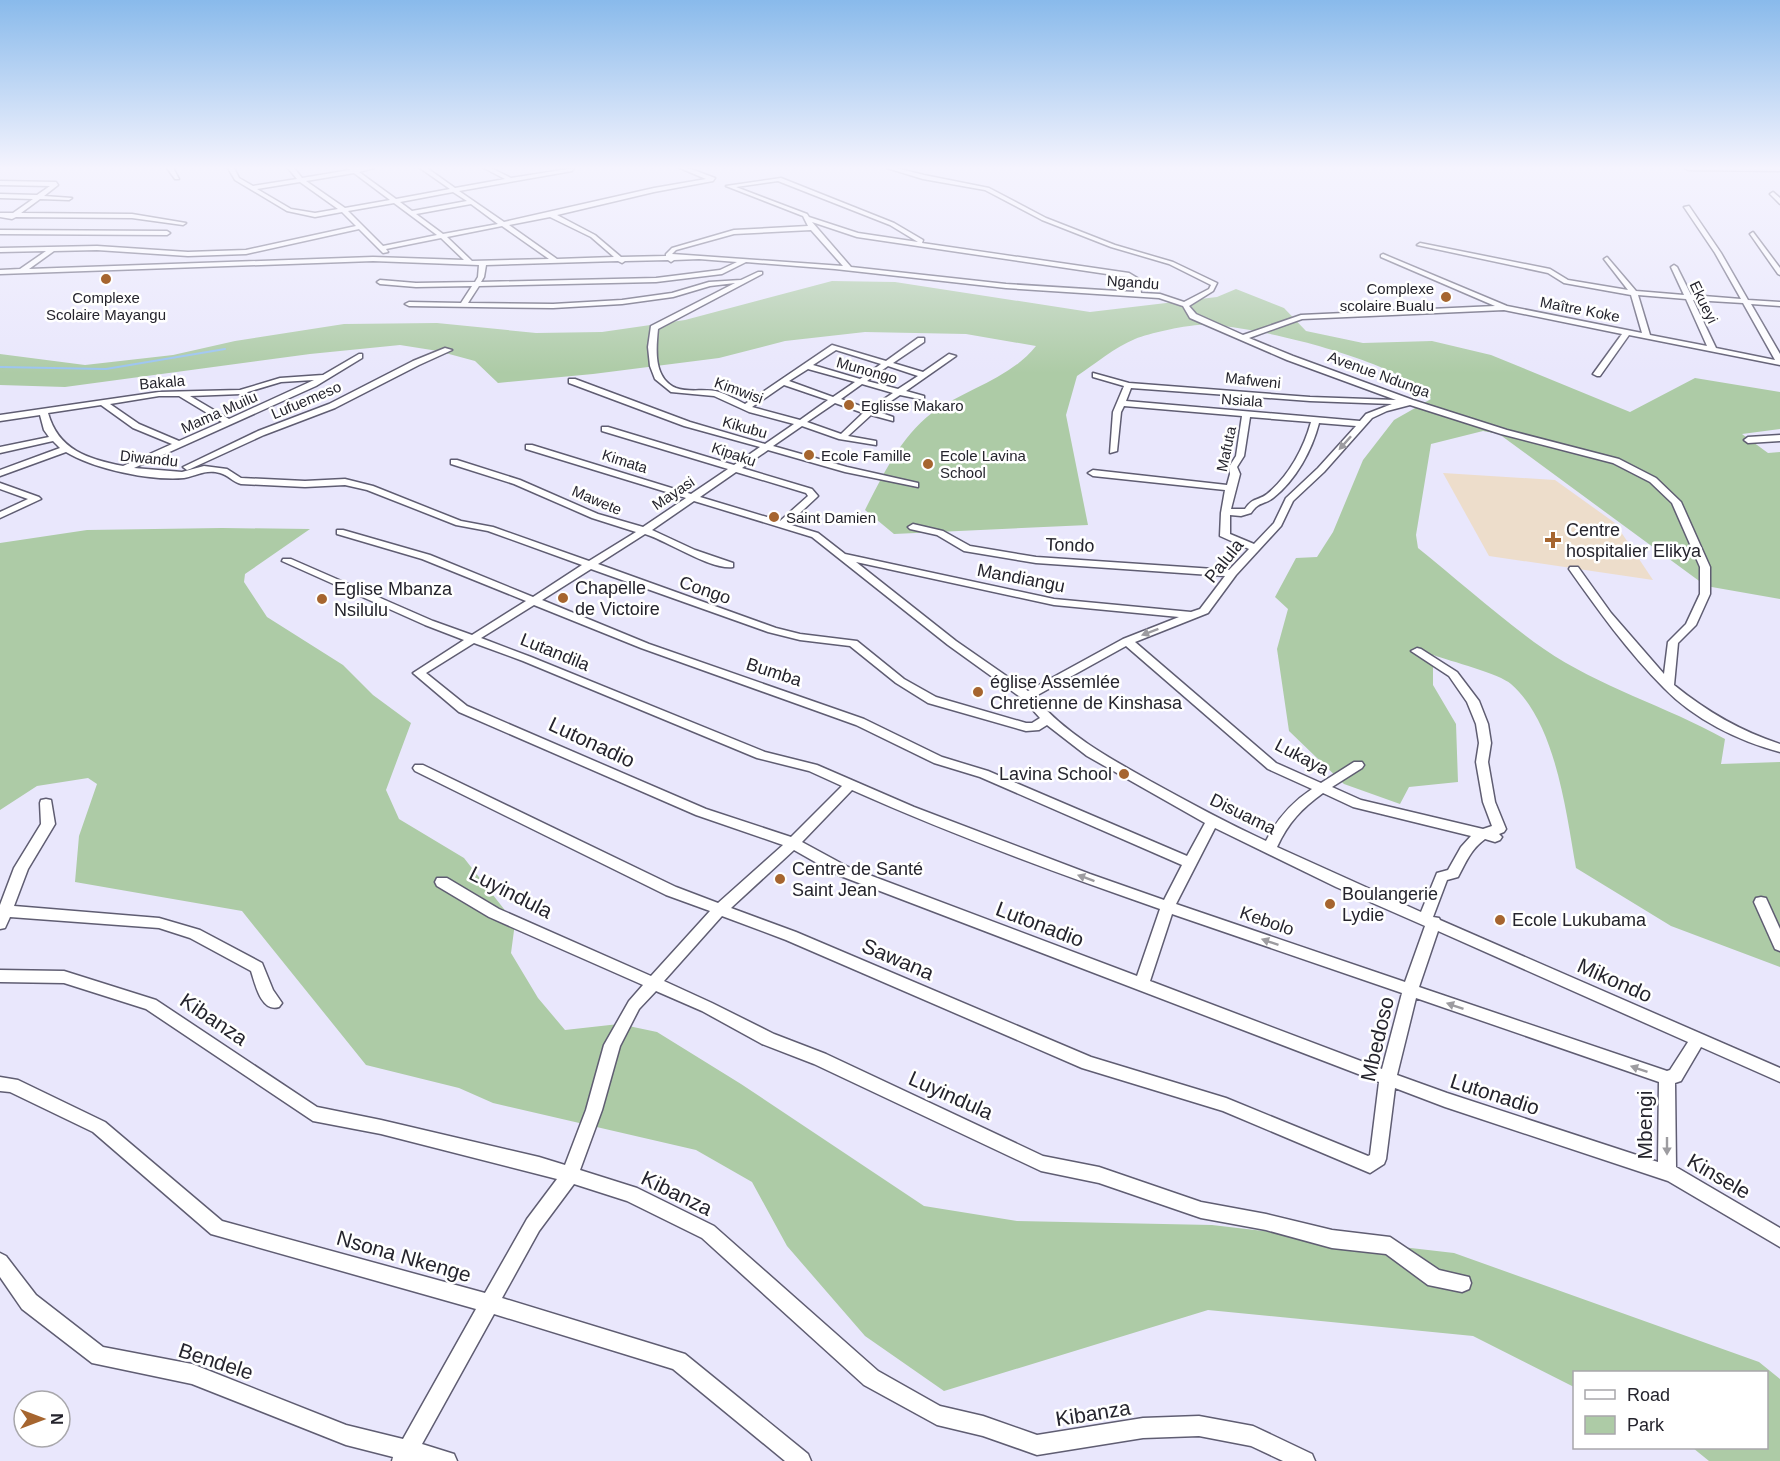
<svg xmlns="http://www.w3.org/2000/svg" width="1780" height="1461" viewBox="0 0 1780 1461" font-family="Arial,sans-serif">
<rect width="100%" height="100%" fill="#e9e7fc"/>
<path fill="#edddcb" d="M1443 473 1555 480 1615 523 1653 580 1489 556Z"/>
<g fill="#adcba6">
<path d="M832 281 895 282 1090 312 1217 297 1236 289 1284 308 1306 331 1363 343 1432 341 1491 355 1630 412 1695 378 1780 392V429L1742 434 1768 453 1780 452V599L1706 586 1499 434 1483 431 1431 444 1416 535 1418 548C1459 581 1500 618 1544 649 1599 687 1666 706 1725 739L1721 764 1780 762V967L1671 926 1576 868C1566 812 1556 723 1511 684 1500 674 1450 661 1433 655V685L1456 724 1458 782 1409 787 1400 804 1344 784 1289 731 1277 649 1288 609 1275 597 1296 558 1317 557 1333 532 1363 460 1394 420 1431 399C1406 362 1244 322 1198 325 1182 326 1150 333 1135 339 1115 347 1095 364 1077 376L1066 415 1088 525 894 534 865 510C882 477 901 436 932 413 965 389 1010 379 1036 346L966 334 865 332 785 341 719 358 593 374 498 383 475 361 438 351 400 345 310 354 65 387 0 385V354L85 365 173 355 235 341 344 324 437 323 536 333 602 332 685 320Z"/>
<path d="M222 528 310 529 245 574 244 582 267 617 343 665 373 695 411 723 386 790 399 819 464 858 515 923 511 953 538 998 565 1030 619 1024 657 1032 741 1084 924 1206 1017 1221 1212 1225 1454 1253 1759 1362 1780 1379V1461H1709L1693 1448H1766V1372H1574V1387L1473 1336 1208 1310 944 1391 865 1336 787 1246 752 1182 696 1150 493 1103 459 1088 366 1065 242 911 75 882 79 836 97 784 88 778 37 786 0 810V543L87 530Z"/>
</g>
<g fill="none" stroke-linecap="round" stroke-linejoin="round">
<path stroke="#9bc4f0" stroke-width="2" d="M0 367 106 369 225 349"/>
<defs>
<g id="minor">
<path d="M167 168H173L179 179H175Z"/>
<path d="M228 168H234L239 178 253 186 297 179 288 168H294L302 178 350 170 348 168H374L359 172 396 199 450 189 420 168H427L455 188 505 179 484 168H491L511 178 574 168 572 171 459 191 504 222 654 188 706 179 680 168H688L715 178 713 181 654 192 557 215 595 235 621 257 666 256V254L672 248 734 230 808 226 803 216 726 186 781 178 894 223 923 240 922 243 1129 273 1139 279 1141 293 1160 294 1184 302 1209 289 1211 285 1169 264 1111 247 1042 220 985 190 923 179 887 168H896L924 175 989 188 1046 218 1115 245 1173 262 1217 283 1213 291 1189 306 1196 314 1243 335 1301 315 1495 306 1381 257V255L1383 254 1507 306 1642 333 1631 295 1564 283 1548 273 1417 245 1420 243 1550 269 1568 280 1628 290 1604 259 1607 257 1636 291 1684 295 1671 267 1674 265 1677 267 1691 295 1741 299 1715 253 1684 207 1689 206 1721 253 1748 300 1780 302V306L1751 304 1780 354V365L1629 335 1600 376H1597L1593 374 1622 334 1504 310 1302 319 1249 338 1293 356 1413 400 1507 430 1619 459 1656 478 1681 502 1710 567V594L1696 625 1678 643 1674 685C1706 711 1740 731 1780 744V752C1738 741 1694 719 1664 688 1628 652 1598 610 1569 569L1570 567H1578L1611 613 1664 674 1668 642 1686 624 1700 594V567L1672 503 1650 482 1613 463 1501 434 1410 405 1387 411 1372 418 1324 472 1293 501 1281 526 1236 575 1208 613 1135 642 1276 763 1321 783 1354 762H1362L1364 765 1362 768 1332 787 1361 800 1483 829 1492 826 1483 802 1476 762 1479 743 1476 724 1467 702 1449 676 1411 651 1417 648 1421 649 1457 672 1479 701 1488 724 1491 743 1488 762 1495 802 1506 829 1504 832 1499 834 1502 837 1500 840 1495 842 1485 839C1471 849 1466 862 1458 877L1447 880 1433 917 1439 918 1440 920 1780 1068V1082L1701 1047 1681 1081 1675 1083 1676 1167 1780 1228V1247L1668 1181 1445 1107 1395 1088 1386 1159 1384 1164 1370 1173 1223 1111 1082 1068 786 940 722 916 664 981 712 1003 774 1034 826 1054 1043 1156 1099 1167 1201 1202 1266 1214 1332 1230 1390 1237 1439 1270 1469 1277 1471 1283 1469 1289 1462 1292 1428 1285 1386 1254 1332 1248 1266 1230 1201 1218 1099 1183 1041 1171 814 1064 762 1044 702 1011 656 991 639 1009 620 1046 602 1110 580 1170 637 1188 714 1226 878 1371 940 1406 983 1416 1037 1435 1143 1418 1199 1416 1253 1426 1312 1454 1315 1461H1283L1251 1446 1199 1436 1143 1438 1037 1455 983 1436 937 1425 864 1385 702 1238 627 1201 574 1184 539 1231 502 1298 685 1354 808 1454 811 1461H785L673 1369 494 1314 422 1444 454 1454 457 1461H392L393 1457 346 1445 192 1384 92 1363 22 1309 0 1277V1253L6 1256 36 1295 103 1347 192 1364 346 1425 403 1439 476 1309 211 1234 93 1132 10 1092 0 1091V1077L18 1080 105 1122 222 1221 485 1293 527 1219 557 1179 381 1134 313 1121 146 1009 64 983 0 982V970L64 971 156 1000 317 1107 381 1120 539 1157 565 1165 586 1110 604 1045 629 1001 643 985 489 917 437 886 435 882 437 878H447L499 909 651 976 710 911 666 895 415 771 413 768 415 765H423L676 887 718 903 783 845 696 815 459 712 413 673 464 640 425 625 282 561 283 559H291L433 621 472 635 526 601 422 559 337 534V530H343L430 555 533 597 582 565 488 531 456 525 367 490 345 485 305 487 241 484C233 482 228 475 220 473 205 469 197 476 184 478 150 481 94 469 66 452L0 476V470L60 448 53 441 0 453V447L49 437 44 430 40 415 0 421V415L159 392 240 390 280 378 323 375 359 354H362V358L316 386 134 468 182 472 204 466 227 469 241 478 305 481 345 479 373 486 461 521 493 527 589 561 636 532 592 518 514 484 451 464V460H457L520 480 598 514 643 527 686 498 526 449V445H532L691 494 728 469 602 431V427H608L734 465 760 447 684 426 569 383V379H575L690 422 765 444 794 424 749 412 714 396 671 392 655 379 650 366 648 347 651 326 735 283 710 286 673 297 622 304 553 308 409 306 405 304 409 302 461 303 472 286 416 287 380 284 377 282 380 280 416 283 475 282 478 277 479 265 373 261 0 274V270L20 269 46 251 0 252V248L97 246 188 252 246 250 356 226 342 212 315 217 287 211 235 180ZM354 173 390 200 345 208 306 181ZM778 181 890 225 918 242 858 233 809 217 807 214 736 187ZM300 182 338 209 315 213 291 209 257 189ZM453 192 467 201 412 211 400 202ZM394 203 437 235 383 246 348 211ZM471 204 498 224 443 234 416 214ZM550 217 591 237 614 257 557 259 509 225ZM812 222 857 237 1127 277 1133 280 1134 292 1006 284 851 267ZM502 226 549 259 472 261 447 237ZM359 229 383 253 388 252 386 249 441 238 464 260 373 257 29 269 54 251 97 250 188 256 246 254ZM811 230 843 266 672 254 676 250 734 234ZM699 259 737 262 720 270 656 278 481 282 484 277 486 265 618 261 622 263 625 261 668 260 671 262 674 260ZM746 262 835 269 1006 288 1159 298 1183 306 1190 318 1287 360 1396 400 1310 397 1129 383 1093 373V377L1124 386 1113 412 1110 453 1117 451 1121 412 1124 406 1242 416 1236 456 1229 467 1230 474 1227 485 1093 470 1088 473 1093 476 1225 490 1221 513 1220 536 1249 549 1229 570 1036 557 970 546 943 531 913 524 908 527 910 529 937 535 964 551 1036 563 1225 576 1200 609 1191 612 1054 599 845 554 818 533 788 524 816 498 818 496 812 489 742 468 768 450 845 472 918 487V483L847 467 773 446 802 426 839 439 876 445V441L848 436 871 415 893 421V417L876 411 900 395 924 400V396L906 391 956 356 949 354 923 372 893 363 924 342V338H918L886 361 832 345 745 404C737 400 728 395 719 392 706 388 689 393 676 388 653 378 656 349 658 329L762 274V272H758L741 280 709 282 672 293 622 300 553 304 468 303 479 286 656 282 722 274ZM1638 295 1686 299 1707 346 1650 335ZM1693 300 1743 303 1775 360 1716 348ZM836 350 881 364 860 379 813 365ZM888 366 918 376 898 389 867 381ZM808 369 855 382 833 397 789 381ZM314 380 229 419 190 396 241 394 281 382ZM862 384 893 393 869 409 841 399ZM784 385 828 400 800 420 752 407ZM1131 388 1310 401 1392 404 1366 414 1360 421 1126 401ZM159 396H179L222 422 179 441 139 424 110 404ZM835 403 863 413 841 434 807 422ZM101 405 133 428 172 444 123 466C88 459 58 450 48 413ZM1250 417 1311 422C1304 448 1289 476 1267 494 1258 501 1253 497 1245 509H1231L1240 474 1237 467 1244 456ZM1319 423 1356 426 1318 468 1286 498 1274 523 1254 544 1230 534V515L1241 516 1251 513C1259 501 1264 505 1273 498 1296 480 1312 450 1319 423ZM736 472 806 493 808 496 780 521 700 497ZM694 501 812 537 948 645 1023 699 1040 718 1032 723H1026L936 697 904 679 857 641 800 634 776 628 598 564 645 534C668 541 710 570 733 567V563L695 550 652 530ZM856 562 1054 605 1179 617 1123 639 1028 691 956 641ZM591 569 768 632 800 640 850 646 896 683 928 703 1026 731 1039 730 1047 725 1087 756 1205 823 1187 856 988 771 942 757 864 719 649 644 542 600ZM534 605 641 648 856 725 934 763 980 777 1182 865 1164 900 1090 874 914 807 817 765 765 752 531 657 481 638ZM474 643 523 661 757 758 809 771 842 786 791 837 706 809 467 706 426 673ZM1126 646 1268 769 1312 789C1291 803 1277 819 1266 841 1227 823 1190 803 1152 782 1109 758 1067 735 1034 697ZM852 790C953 835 1056 873 1160 909L1137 976 848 867 802 842ZM1323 793 1353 807 1471 836 1461 847 1448 870 1437 873 1421 912 1277 847C1288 823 1302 808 1323 793ZM1215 828 1336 887 1425 926 1405 982 1176 904ZM794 850 838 875 1379 1082 1370 1155 1368 1156 1226 1098 1091 1057 796 932 731 908ZM1172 914 1402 993 1382 1069 1150 981ZM1438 931 1688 1042 1670 1070 1667 1071 1419 987ZM1416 998 1659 1082 1658 1162 1447 1093 1397 1075Z"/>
<path d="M0 181 56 182 58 185 44 196 72 198 69 200 40 199 21 213 132 214 186 223 183 225 132 218 16 217 12 219 0 217V213H13L33 199 0 198V194L37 195 50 186 0 185Z"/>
<path d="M1773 192 1780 198V204L1770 194Z"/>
<path d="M0 230 167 231 170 233 167 235 0 234Z"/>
<path d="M1753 232 1780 268V275L1778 274 1750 234Z"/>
<path d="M445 348 452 350 419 365 335 408 264 435 190 469 187 470 183 467 258 431 329 404 413 361Z"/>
<path d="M1780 435V441L1748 443 1744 440 1748 437Z"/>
<path d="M0 483 39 497 41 499 0 518V512L28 499 0 489Z"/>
<path d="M46 799 51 800 55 824 28 869 14 906 159 918 200 930 262 963 273 990 282 1003 279 1007C261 1013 255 983 251 971L190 938 159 928 10 917 5 928 0 929V905L14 868 41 824 40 803 41 800Z"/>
<path d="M1761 897 1766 898 1780 929V951L1775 949 1754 902 1756 898Z"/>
</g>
<path id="tertiary" d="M1685 168H1780V171L1688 170Z"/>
</defs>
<use href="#minor" stroke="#5f5d72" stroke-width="3"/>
<use href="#tertiary" stroke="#5f5d72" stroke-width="3"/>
<use href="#minor" fill="#fff" fill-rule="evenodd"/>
<use href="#tertiary" fill="#fff" fill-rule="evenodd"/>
</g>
<defs><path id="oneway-solid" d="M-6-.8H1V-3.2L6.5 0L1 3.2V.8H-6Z" transform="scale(1.5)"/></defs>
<g fill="#9d9ca0">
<use href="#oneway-solid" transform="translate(1345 443) rotate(132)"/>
<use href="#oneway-solid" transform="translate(1150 632) rotate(159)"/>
<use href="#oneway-solid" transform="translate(1086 878) rotate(-160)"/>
<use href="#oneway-solid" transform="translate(1270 942) rotate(-161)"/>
<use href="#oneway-solid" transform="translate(1455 1006) rotate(-161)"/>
<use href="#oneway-solid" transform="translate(1639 1069) rotate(-161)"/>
<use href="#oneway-solid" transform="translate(1667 1146) rotate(90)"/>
</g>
<linearGradient id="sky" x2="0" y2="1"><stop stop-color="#89baeb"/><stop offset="0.45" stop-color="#f5f4fe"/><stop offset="1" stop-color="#f5f4fe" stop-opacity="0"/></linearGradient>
<rect width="1780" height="373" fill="url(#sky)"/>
<g fill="#a6652f" stroke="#fff" stroke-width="2">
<circle cx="106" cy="279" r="6"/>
<circle cx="1446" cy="297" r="6"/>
<circle cx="849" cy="405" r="6"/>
<circle cx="809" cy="455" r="6"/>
<circle cx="928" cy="464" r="6"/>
<circle cx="774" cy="517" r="6"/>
<path d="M1550 531h6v6h6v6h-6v6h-6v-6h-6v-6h6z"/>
<circle cx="563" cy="598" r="6"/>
<circle cx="322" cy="599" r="6"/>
<circle cx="978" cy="692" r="6"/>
<circle cx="1124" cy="774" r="6"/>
<circle cx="780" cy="879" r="6"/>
<circle cx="1330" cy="904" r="6"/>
<circle cx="1500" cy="920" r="6"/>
</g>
<g text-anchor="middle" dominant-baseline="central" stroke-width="5" stroke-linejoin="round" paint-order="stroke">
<g font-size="15" fill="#25242d" stroke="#fff">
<text transform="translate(1133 282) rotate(4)">Ngandu</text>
<text transform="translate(1704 302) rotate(64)">Ekueyi</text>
<text transform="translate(1580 309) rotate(11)">Maître Koke</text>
<text transform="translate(867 370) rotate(16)">Munongo</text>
<text transform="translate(1379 374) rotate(20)">Avenue Ndunga</text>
<text transform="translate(1253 380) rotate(6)">Mafweni</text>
<text transform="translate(162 382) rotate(-5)">Bakala</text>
<text transform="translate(739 390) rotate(20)">Kimwisi</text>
<text transform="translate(306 400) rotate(-23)">Lufuemeso</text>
<text transform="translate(1242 400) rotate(4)">Nsiala</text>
<text transform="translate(219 412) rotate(-24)">Mama Muilu</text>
<text transform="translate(745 427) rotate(16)">Kikubu</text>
<text transform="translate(1226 449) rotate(-78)">Mafuta</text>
<text transform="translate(734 454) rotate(19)">Kipaku</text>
<text transform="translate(149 458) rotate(6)">Diwandu</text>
<text transform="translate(625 461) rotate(18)">Kimata</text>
<text transform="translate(673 493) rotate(-34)">Mayasi</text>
<text transform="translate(597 500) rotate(23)">Mawete</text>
</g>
<g font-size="15" fill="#25242d" stroke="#fff" text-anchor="start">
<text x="1434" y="288" text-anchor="end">Complexe<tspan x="1434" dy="17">scolaire Bualu</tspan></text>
<text x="106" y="297" text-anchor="middle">Complexe<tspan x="106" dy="17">Scolaire Mayangu</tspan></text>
<text x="861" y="405">Eglisse Makaro</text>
<text x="821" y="455">Ecole Famille</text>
<text x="940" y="455">Ecole Lavina<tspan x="940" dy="17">School</tspan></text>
<text x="786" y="517">Saint Damien</text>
</g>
<g font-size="18" fill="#25242d" stroke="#fff" text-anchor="start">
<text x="1566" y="530">Centre<tspan x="1566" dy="21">hospitalier Elikya</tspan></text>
<text x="575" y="588">Chapelle<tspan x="575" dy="21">de Victoire</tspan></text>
<text x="334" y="589">Eglise Mbanza<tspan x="334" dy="21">Nsilulu</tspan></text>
<text x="990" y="682">église Assemlée<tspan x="990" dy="21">Chretienne de Kinshasa</tspan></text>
<text x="1112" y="774" text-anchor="end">Lavina School</text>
<text x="792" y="869">Centre de Santé<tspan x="792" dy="21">Saint Jean</tspan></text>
<text x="1342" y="894">Boulangerie<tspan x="1342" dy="21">Lydie</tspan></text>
<text x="1512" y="920">Ecole Lukubama</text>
</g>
<g font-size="18" fill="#25242d" stroke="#fff">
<text transform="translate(1070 545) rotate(2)">Tondo</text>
<text transform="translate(1224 561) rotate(-51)">Palula</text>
<text transform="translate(1021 578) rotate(11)">Mandiangu</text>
<text transform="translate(705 590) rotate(19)">Congo</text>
<text transform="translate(555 652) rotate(22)">Lutandila</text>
<text transform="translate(774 672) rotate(18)">Bumba</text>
<text transform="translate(1302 757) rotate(28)">Lukaya</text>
<text transform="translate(1243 814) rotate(26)">Disuama</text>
<text transform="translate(1267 921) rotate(19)">Kebolo</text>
</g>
<g font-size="21" fill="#25242d" stroke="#fff">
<text transform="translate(592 742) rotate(25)">Lutonadio</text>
<text transform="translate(511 892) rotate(27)">Luyindula</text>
<text transform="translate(1040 924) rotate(21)">Lutonadio</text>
<text transform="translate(898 959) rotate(23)">Sawana</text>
<text transform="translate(1615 980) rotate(24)">Mikondo</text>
<text transform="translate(214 1019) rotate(34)">Kibanza</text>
<text transform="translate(1377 1039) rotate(-77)">Mbedoso</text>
<text transform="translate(1495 1094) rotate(18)">Lutonadio</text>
<text transform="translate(951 1095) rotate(24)">Luyindula</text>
<text transform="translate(1644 1125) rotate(-90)">Mbengi</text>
<text transform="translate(1719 1176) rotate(30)">Kinsele</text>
<text transform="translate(677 1193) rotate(26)">Kibanza</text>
<text transform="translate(404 1256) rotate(16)">Nsona Nkenge</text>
<text transform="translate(216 1361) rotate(18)">Bendele</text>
<text transform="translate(1093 1413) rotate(-9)">Kibanza</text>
</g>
</g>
<rect x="1573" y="1371" width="195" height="78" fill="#ffffff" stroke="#a8a7ab" stroke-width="1.5"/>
<rect x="1585" y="1390" width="30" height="9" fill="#ffffff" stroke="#a8a7ab" stroke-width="1.5"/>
<text x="1627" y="1401" font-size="18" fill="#25242d">Road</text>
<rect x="1585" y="1416" width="30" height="18" fill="#adcba6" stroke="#a8a7ab" stroke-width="1.5"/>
<text x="1627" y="1431" font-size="18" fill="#25242d">Park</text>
<g transform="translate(42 1419) rotate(90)"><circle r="28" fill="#ffffff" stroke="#a8a7ab" stroke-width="1.5"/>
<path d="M0-4.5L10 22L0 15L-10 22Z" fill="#a6652f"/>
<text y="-9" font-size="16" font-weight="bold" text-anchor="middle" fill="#25242d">N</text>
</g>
</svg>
